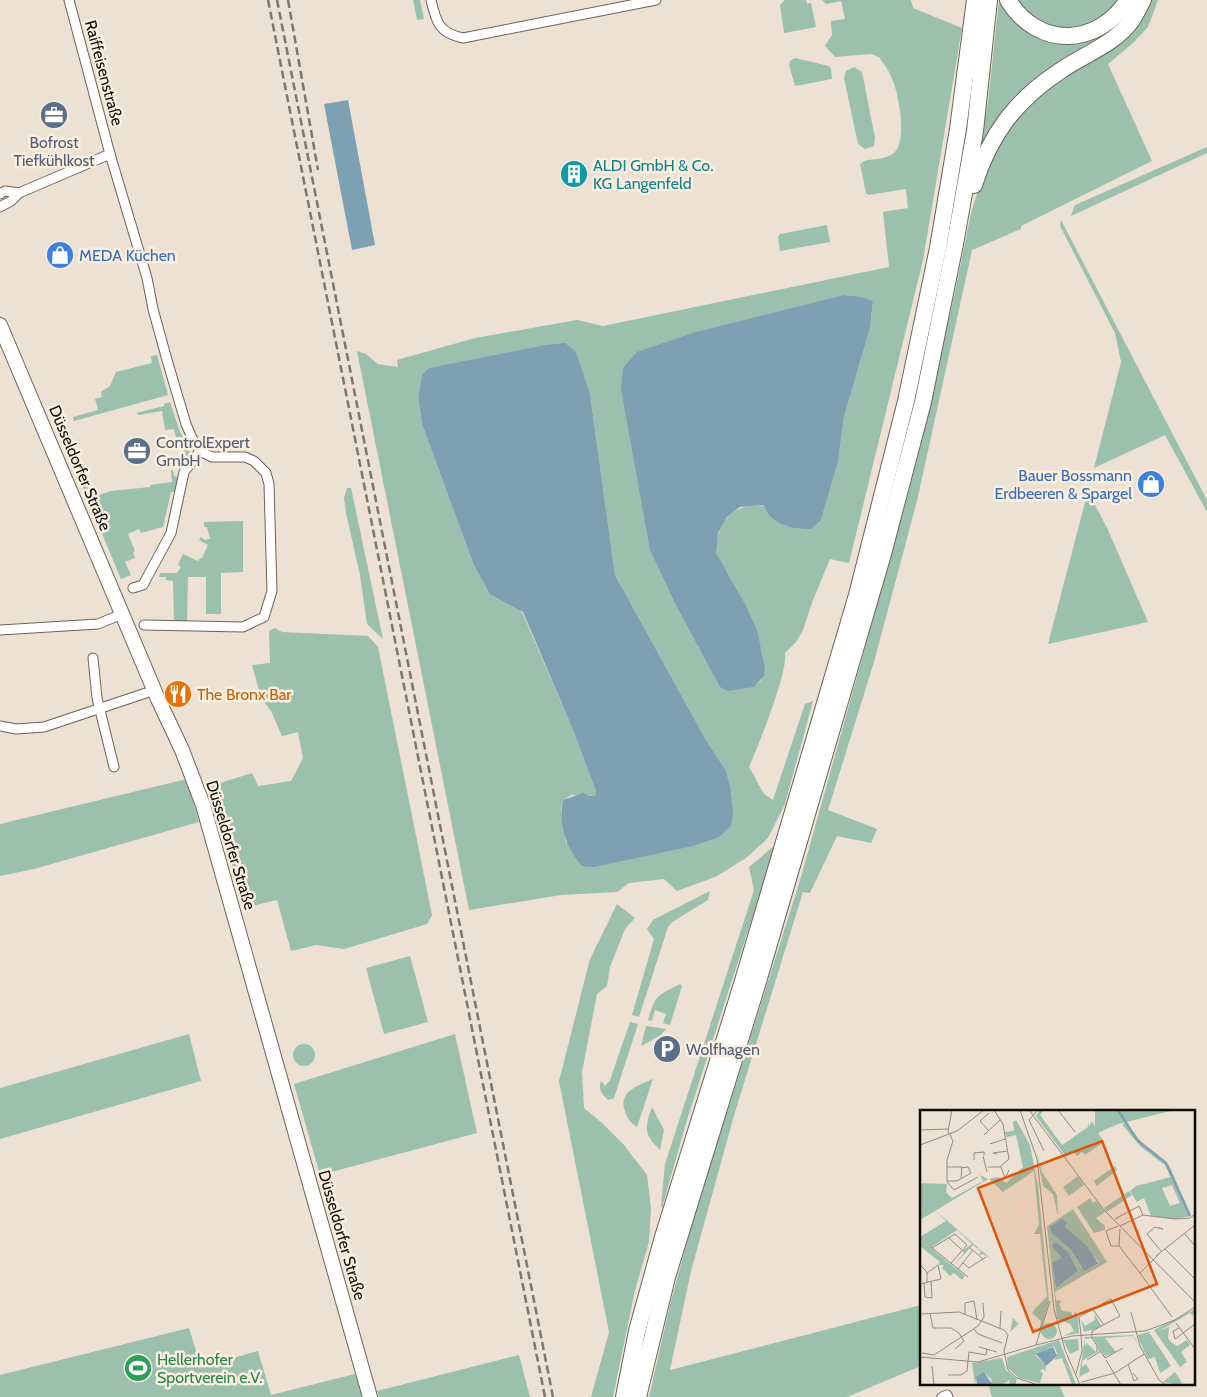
<svg xmlns="http://www.w3.org/2000/svg" width="1207" height="1397" viewBox="0 0 1207 1397" font-family="Cabin,sans-serif">
<rect width="100%" height="100%" fill="#ece1d2"/>
<g fill="#9bc0ae" fill-rule="evenodd">
<path d="M413 0H420L424 19 417 20Z"/>
<path d="M785 0H806L807 4 811 3 816 27 784 33 780 5Z"/>
<path d="M822 0H911L913 8 962 28 923 260 849 563 830 559 813 600 803 630 796 642 785 653C788 673 758 746 749 767L764 794 773 800 805 704 813 701 785 804 768 838 746 858 715 877 677 891 664 879 629 883 617 892 561 895 469 910 357 351 366 354 378 364 398 367 397 360 475 338 577 320 603 326 889 267 883 212 908 208 906 189 868 195 866 193 860 164 864 161C872 159 884 159 891 155 909 146 899 96 893 81 890 72 884 64 879 57L871 54 835 57 825 46 832 35 831 21 845 19 841 1 826 4ZM843 295 873 301 870 328 844 417 838 462 821 520C793 512 741 490 723 524 719 532 714 543 716 553 718 561 729 575 733 583 746 606 756 627 762 653 767 674 766 684 743 689L703 653 698 647 699 331ZM422 375 590 394 615 575 706 740 725 769 566 843 561 809 563 800 572 795 595 796 596 791 573 730 522 612 473 563 422 424 418 397Z"/>
<path d="M999 0H1003L1046 37 1123 14 1126 21 1063 64 977 162 988 102Z"/>
<path d="M1014 0H1122L1089 29 1047 28Z"/>
<path d="M1151 0H1158L1148 27 1133 43 1108 64 1152 161 1021 226V229L972 250 917 501 874 662 828 810 877 829 871 843 837 836 810 893 803 892 735 1112 691 1271 670 1370 921 1305V1366L847 1397H649L670 1305 692 1223 801 877 910 487 955 292 971 213 983 175 1010 127 1027 106Z"/>
<path d="M795 58 829 66 831 69 832 79 795 86 789 65 790 61Z"/>
<path d="M854 67 862 72 875 138 874 146 865 149 858 144 844 78 846 71Z"/>
<path d="M1207 147V153L1071 216 1075 205Z"/>
<path d="M1061 220 1207 500V512L1165 435 1094 468 1121 362 1115 333 1060 226Z"/>
<path d="M827 225 830 242 780 251 778 237 780 234Z"/>
<path d="M157 355 168 395 74 421 73 417 98 410 95 399 102 397 101 392 110 386 116 372 152 363 151 356Z"/>
<path d="M170 402 179 429 190 453 186 461 182 437H176L174 429 165 430 162 411 139 415 136 413 164 406V404Z"/>
<path d="M62 424 93 497 111 491 150 487V485L172 482 171 470H173L174 476 180 478 178 491 171 492 163 527 141 533 139 529 128 534 135 551 133 552 135 558 125 562 131 575 121 579 57 426Z"/>
<path d="M347 488H351L383 639 367 624 360 575 346 513 344 498Z"/>
<path d="M1088 491 1108 530 1148 622 1048 644Z"/>
<path d="M243 521V572L221 573V614H206V577H188L187 622H174L173 581 166 580V577H159L160 573H177L181 567 178 565 183 554 198 561 200 558H202L208 545 199 540 201 537 205 540 210 539 207 527H204V522Z"/>
<path d="M275 628 282 632 368 636 378 647 432 915 427 924 344 949 316 945 291 951 277 900 243 908 218 809 207 787 252 773 258 786 291 781 303 758 298 732 282 736 271 711 261 698 252 665 270 663 269 631Z"/>
<path d="M187 779 199 822 34 869 0 876V824Z"/>
<path d="M774 846 775 847 687 1120 662 1208 661 1206 665 1164 754 890 749 867Z"/>
<path d="M710 891 708 900 672 922 668 927 639 1017 632 1015 654 939 647 929 653 920Z"/>
<path d="M617 904 635 918 625 929 610 967 607 986 597 994 582 1072 584 1108 602 1123 624 1145 647 1175 651 1208 649 1242 635 1290 613 1397H591L609 1332 559 1081 590 959Z"/>
<path d="M410 956 428 1022 384 1034 366 968Z"/>
<path d="M680 984 682 986 670 1025 663 1023 666 1014 655 1010 652 1021 648 1020C656 994 656 997 680 984Z"/>
<path d="M630 1022 638 1024 614 1098 608 1100C602 1094 598 1090 601 1081L605 1086 610 1080Z"/>
<path d="M646 1026 666 1029 661 1035 641 1046Z"/>
<path d="M189 1034 201 1081 0 1139V1088Z"/>
<path d="M455 1034 477 1133 320 1175 294 1084Z"/>
<circle cx="304" cy="1055" r="11"/>
<path d="M653 1079 637 1127C630 1122 626 1117 624 1108 620 1090 640 1085 653 1079Z"/>
<path d="M652 1107 664 1130 660 1150C644 1134 644 1129 652 1107Z"/>
<path d="M189 1328 201 1367 258 1351 271 1395 355 1374 362 1397H0V1375Z"/>
<path d="M519 1355 530 1397H379L377 1391Z"/>
<path d="M988 1383H1058L1065 1397H992Z"/>
</g>
<g fill="#7da1b3">
<path d="M348 100 375 245 352 250 324 104Z"/>
<path d="M843 295 861 297 873 301 870 328 844 417 838 462 821 520 811 529C792 529 770 525 764 505L740 507 727 517 718 533 716 553 745 604 757 630 765 667 764 676 754 687 728 691 720 687 675 603 650 550 621 389 623 368 637 352 699 331Z"/>
<path d="M565 343 576 352 590 394 615 575 706 740 725 769 730 786 733 813 731 826 719 837 693 846 594 867 582 866C566 849 558 823 563 800L583 793 589 796H595L596 791 573 730 523 612 490 594 473 563 422 424 418 397 422 375 429 368 546 345Z"/>
</g>
<g fill="none" stroke-linecap="round" stroke-linejoin="round">
<defs>
<g id="minor">
<path d="M431 0C436 22 439 33 463 38L656 0"/>
<path d="M110 154 147 278 153 309 167 360 186 424 192 438 200 451 212 457H245L254 461 266 473 269 484 272 591 264 617 243 627 144 625"/>
<path d="M0 194 5 191 19 193"/>
<path d="M0 207 11 201 19 193 110 154 69 0"/>
<path d="M133 588 143 585 171 533 184 472 200 451"/>
<path d="M0 630 98 624 122 614"/>
<path d="M93 658 97 698 114 767"/>
<path d="M0 726 16 729 44 727 146 693"/>
<path d="M942 1397 947 1395 948 1397"/>
</g>
<path id="primary" d="M0 325 158 699 182 750 203 805 370 1397"/>
<g id="motorway">
<path d="M1008 0C1038 49 1097 47 1128 0"/>
<path d="M974 185C990 134 1016 100 1060 71 1084 54 1114 45 1132 20 1136 14 1139 7 1143 0"/>
<path d="M624 1397 637 1331 663 1237 743 981 857 595 906 401 938 248 958 129 975 0"/>
<path d="M638 1397 667 1277 757 985 883 554 923 402 955 244 975 131 989 0"/>
</g>
</defs>
<use href="#minor" stroke="#6d6356" stroke-width="11"/>
<use href="#primary" stroke="#6d6356" stroke-width="16"/>
<use href="#motorway" stroke="#6d6356" stroke-width="18"/>
<use href="#minor" stroke="#fff" stroke-width="9"/>
<use href="#primary" stroke="#fff" stroke-width="14"/>
<use href="#motorway" stroke="#fff" stroke-width="16"/>
<g stroke="#7d766c" stroke-width="2.5" stroke-dasharray="8 4" stroke-linecap="butt">
<path d="M268 0 545 1397"/>
<path d="M277 0 553 1397"/>
<path d="M288 0 318 170"/>
</g>
</g>
<defs>
<symbol id="office-disc" viewBox="-11 -11 22 22"><circle r="9.5" fill="#5c6f8a" stroke="#faeedf"/><path d="M-6-3h4V-5.5h4V-3h4V5H-6ZM-1-4.5V-3h2v-1.5ZM-6 0V1H6V0Z" fill="#fff"/></symbol>
<symbol id="building-disc" viewBox="-11 -11 22 22"><circle r="9.5" fill="#0f9aa8" stroke="#faeedf"/><path d="M-4-6H4V6H1V3H-1V6H-4ZM-2.5-4.3h1.7v1.8h-1.7ZM.8-4.3h1.7v1.8H.8ZM-2.5-1h1.7V.8h-1.7ZM.8-1h1.7V.8H.8Z" fill="#fff"/></symbol>
<symbol id="shop-disc" viewBox="-11 -11 22 22"><circle r="9.5" fill="#3f7fe0" stroke="#faeedf"/><path d="M-5-2.5h2.3a2.7 3.5 0 0 1 5.4 0H5L5.5 6h-11ZM-1.5-2.5h3a1.5 2.3 0 0 0-3 0Z" fill="#fff"/></symbol>
<symbol id="restaurant-disc" viewBox="-11 -11 22 22"><circle r="9.5" fill="#e8710a" stroke="#faeedf"/><path d="M-5-6h1v4h1v-4h1v4h1v-4h1v5L-1.5 .5V6h-2V.5L-5-1ZM5-6V6H3V1.5H1.5Q1.5-4 5-6Z" fill="#fff"/></symbol>
<symbol id="parking-disc" viewBox="-11 -11 22 22"><circle r="9.5" fill="#5c6f8a" stroke="#faeedf"/><path d="M-3.5-5.5H1a3.5 3.5 0 0 1 0 7H-1V5.5H-3.5ZM-1-3.4V-.6H.8a1.4 1.4 0 0 0 0-2.8Z" fill="#fff"/></symbol>
<symbol id="stadium-disc" viewBox="-11 -11 22 22"><circle r="9.5" fill="#2e9e5b" stroke="#faeedf"/><path d="M0-5a6.5 5 0 1 0 0 10a6.5 5 0 1 0 0-10ZM-3.5-1.8h7v3.6h-7Z" fill="#fff"/></symbol>
</defs>
<g fill-rule="evenodd">
<use href="#office-disc" x="38" y="99" width="32" height="32"/>
<use href="#building-disc" x="558" y="158" width="32" height="32"/>
<use href="#shop-disc" x="44" y="239" width="32" height="32"/>
<use href="#office-disc" x="121" y="435" width="32" height="32"/>
<use href="#shop-disc" x="1135" y="468" width="32" height="32"/>
<use href="#restaurant-disc" x="162" y="678" width="32" height="32"/>
<use href="#parking-disc" x="651" y="1033" width="32" height="32"/>
<use href="#stadium-disc" x="122" y="1352" width="32" height="32"/>
</g>
<g text-anchor="middle" dominant-baseline="central" stroke-width="5" stroke-linejoin="round" paint-order="stroke">
<g font-size="16" fill="#0f0b07" stroke="#faeedf">
<text transform="translate(104 73) rotate(75)">Raiffeisenstraße</text>
<text transform="translate(80 468) rotate(67)">Düsseldorfer Straße</text>
<text transform="translate(231 845) rotate(73)">Düsseldorfer Straße</text>
<text transform="translate(342 1235) rotate(74)">Düsseldorfer Straße</text>
</g>
<g font-size="16" fill="#4e5e75" stroke="#faeedf" text-anchor="start">
<text x="54" y="142" text-anchor="middle">Bofrost<tspan x="54" dy="18">Tiefkühlkost</tspan></text>
<text x="156" y="442">ControlExpert<tspan x="156" dy="18">GmbH</tspan></text>
<text x="686" y="1049">Wolfhagen</text>
</g>
<g font-size="16" fill="#0d838f" stroke="#faeedf" text-anchor="start">
<text x="593" y="165">ALDI GmbH &amp; Co.<tspan x="593" dy="18">KG Langenfeld</tspan></text>
</g>
<g font-size="16" fill="#366cbe" stroke="#faeedf" text-anchor="start">
<text x="79" y="255">MEDA Küchen</text>
<text x="1132" y="475" text-anchor="end">Bauer Bossmann<tspan x="1132" dy="18">Erdbeeren &amp; Spargel</tspan></text>
</g>
<g font-size="16" fill="#c56008" stroke="#faeedf" text-anchor="start">
<text x="197" y="694">The Bronx Bar</text>
</g>
<g font-size="16" fill="#27864d" stroke="#faeedf" text-anchor="start">
<text x="157" y="1359">Hellerhofer<tspan x="157" dy="18">Sportverein e.V.</tspan></text>
</g>
</g>
<g transform="translate(920 1110)">
<rect width="275" height="275" fill="#ece1d2"/>
<path d="M120 0H124L120 5 142 35 168 17V11L169 17 172 11 175 17V0H255L198 14 178 23 184 32 165 45 162 42 157 46 154 42 146 47 116 6ZM96 10 110 35 118 76 129 191 118 228 121 211 112 203 116 198 101 212 90 222 93 208 99 214 127 187 120 124H114L119 114 114 61 83 82 69 69 78 67 86 73 103 57 96 25 86 27 85 22 94 21 93 12ZM206 13 222 33 249 55 271 106 254 109 231 106 224 88 217 92 210 81 216 76 251 67 245 55 221 37 205 18 202 14ZM252 75 260 93 250 96 242 78ZM116 40 122 62 137 85 138 106 133 84 123 76ZM195 56 197 60 177 76 174 71ZM60 65 68 69 0 110V73L27 74 26 82 32 88 63 71ZM158 66 164 75 149 86 143 77ZM209 81 212 85 187 102 184 98ZM170 88 173 93 176 91 185 102 176 108 185 116V120L174 123 157 97ZM153 99 187 152 135 182 136 190 142 191 139 194 142 201 151 202 153 208 155 202 158 206 159 223 143 226 154 221 150 214 137 209 127 116ZM147 113 145 117 179 152 161 157 151 140 132 124ZM136 132 149 143 158 161 136 178 132 153 141 151 142 148ZM16 101 71 149 63 144 61 145 59 144 61 141 53 135 34 155 44 143 42 141 52 134 37 120 12 137 0 127 26 111ZM0 129 45 166 42 170 34 163 30 166 22 158 24 155H18L20 152 0 136ZM275 199 273 206 270 203 239 221 249 217 248 228 252 233 257 236 267 230 270 235 261 242 267 252 260 257 234 220ZM174 203 182 217 164 222 161 210 165 216 175 210ZM121 221a8 8 0 1 1 16 0a8 8 0 1 1-16 0ZM229 222 251 256 240 263 235 247 228 249 219 230 218 225ZM213 225 224 244 213 226 185 228 196 242 185 246 173 228 165 229V236L167 233 176 242V235L179 241 162 251V257L166 254 170 261 159 267 165 227ZM158 229 159 240 150 244 143 230ZM139 230 156 275H152L142 248 135 250 137 243 134 236 115 245 126 256 125 262 124 259 119 261 123 263 120 273 99 268 88 258 87 247ZM82 248 86 260 97 269 95 275H89L90 270 81 275H70L72 270 65 263 56 268 55 275 52 253ZM255 262 262 273 259 275 243 272Z" fill="#9bc0ae" fill-rule="evenodd"/>
<path d="M142 109 147 113 145 117 166 135 178 153 164 161 151 140 132 124 130 117ZM136 132 149 143 158 161 136 178 132 153 142 148 132 136ZM133 237 137 246 126 256 116 244ZM64 262 72 274 57 275 56 267Z" fill="#7da1b3"/>
<path fill="none" stroke="#7da1b3" stroke-width="2.5" d="M198 0 217 30 246 53 270 106"/>
<path fill="none" stroke="#948b81" stroke-width="1" d="M100 0 117 49 134 199 145 240 160 275M109 0 184 100 275 192M118 0 109 10 124 41M138 0 155 22M0 20 28 19M68 20 60 11 69 3M28 21 33 31 27 50V72L34 80 58 67M28 21 32 0M64 25 80 10M70 34 85 29M0 35 37 21 64 0M77 44 73 43 88 41M63 46 67 62M54 50V43L64 42V45M27 57H42L41 68M68 57H80L89 49 83 14 74 0M81 57 85 68 89 60M27 71H37L51 63 48 57 41 58M195 109 219 96 223 105M198 116 186 121 191 136H199M200 116 223 105 255 109 270 108 275 104M239 118 243 119 235 117 227 124 241 141M200 119 199 136 220 163M264 123 275 136M0 128 48 167M29 128 42 140M12 138 35 124 47 135 31 153M50 138 63 149M245 139 275 169M238 145 220 163 252 207M236 146 275 115M43 153 49 158 66 147M0 155 7 162V172M38 159 53 140M4 173 5 187 12 188 11 171M0 174 21 169 18 155 7 163M172 198 184 215M211 202 220 236 239 270 246 275M10 203 13 218H31L39 223 44 231 35 239M0 204 39 202 84 220 88 225 84 241 88 260 97 268 118 275M45 204V193L54 191 57 210M256 213 275 239M80 218 81 201M259 218 253 221 255 229 275 214M54 219 58 224 82 233M161 225 159 207 191 189 200 206 172 221V228L185 248 203 238M116 235 152 226 225 221 255 210 275 197M116 235 130 191M59 237 77 242M2 243 14 245 58 216 64 207 63 193M0 247 58 252 116 235M167 250 181 241M186 250 201 275M208 254 214 271 218 269 213 263M12 256 14 275M156 264 162 241 161 225M28 265H41L47 261 49 242 66 245 67 239M162 272 195 263 224 244"/>
<path fill="#dd550c" fill-opacity="0.15" stroke="#dd550c" stroke-width="2.5" d="M182 31 237 174 113 222 58 78Z"/>
<rect width="275" height="275" fill="none" stroke="#0f0b07" stroke-width="2.5"/>
</g>
</svg>
